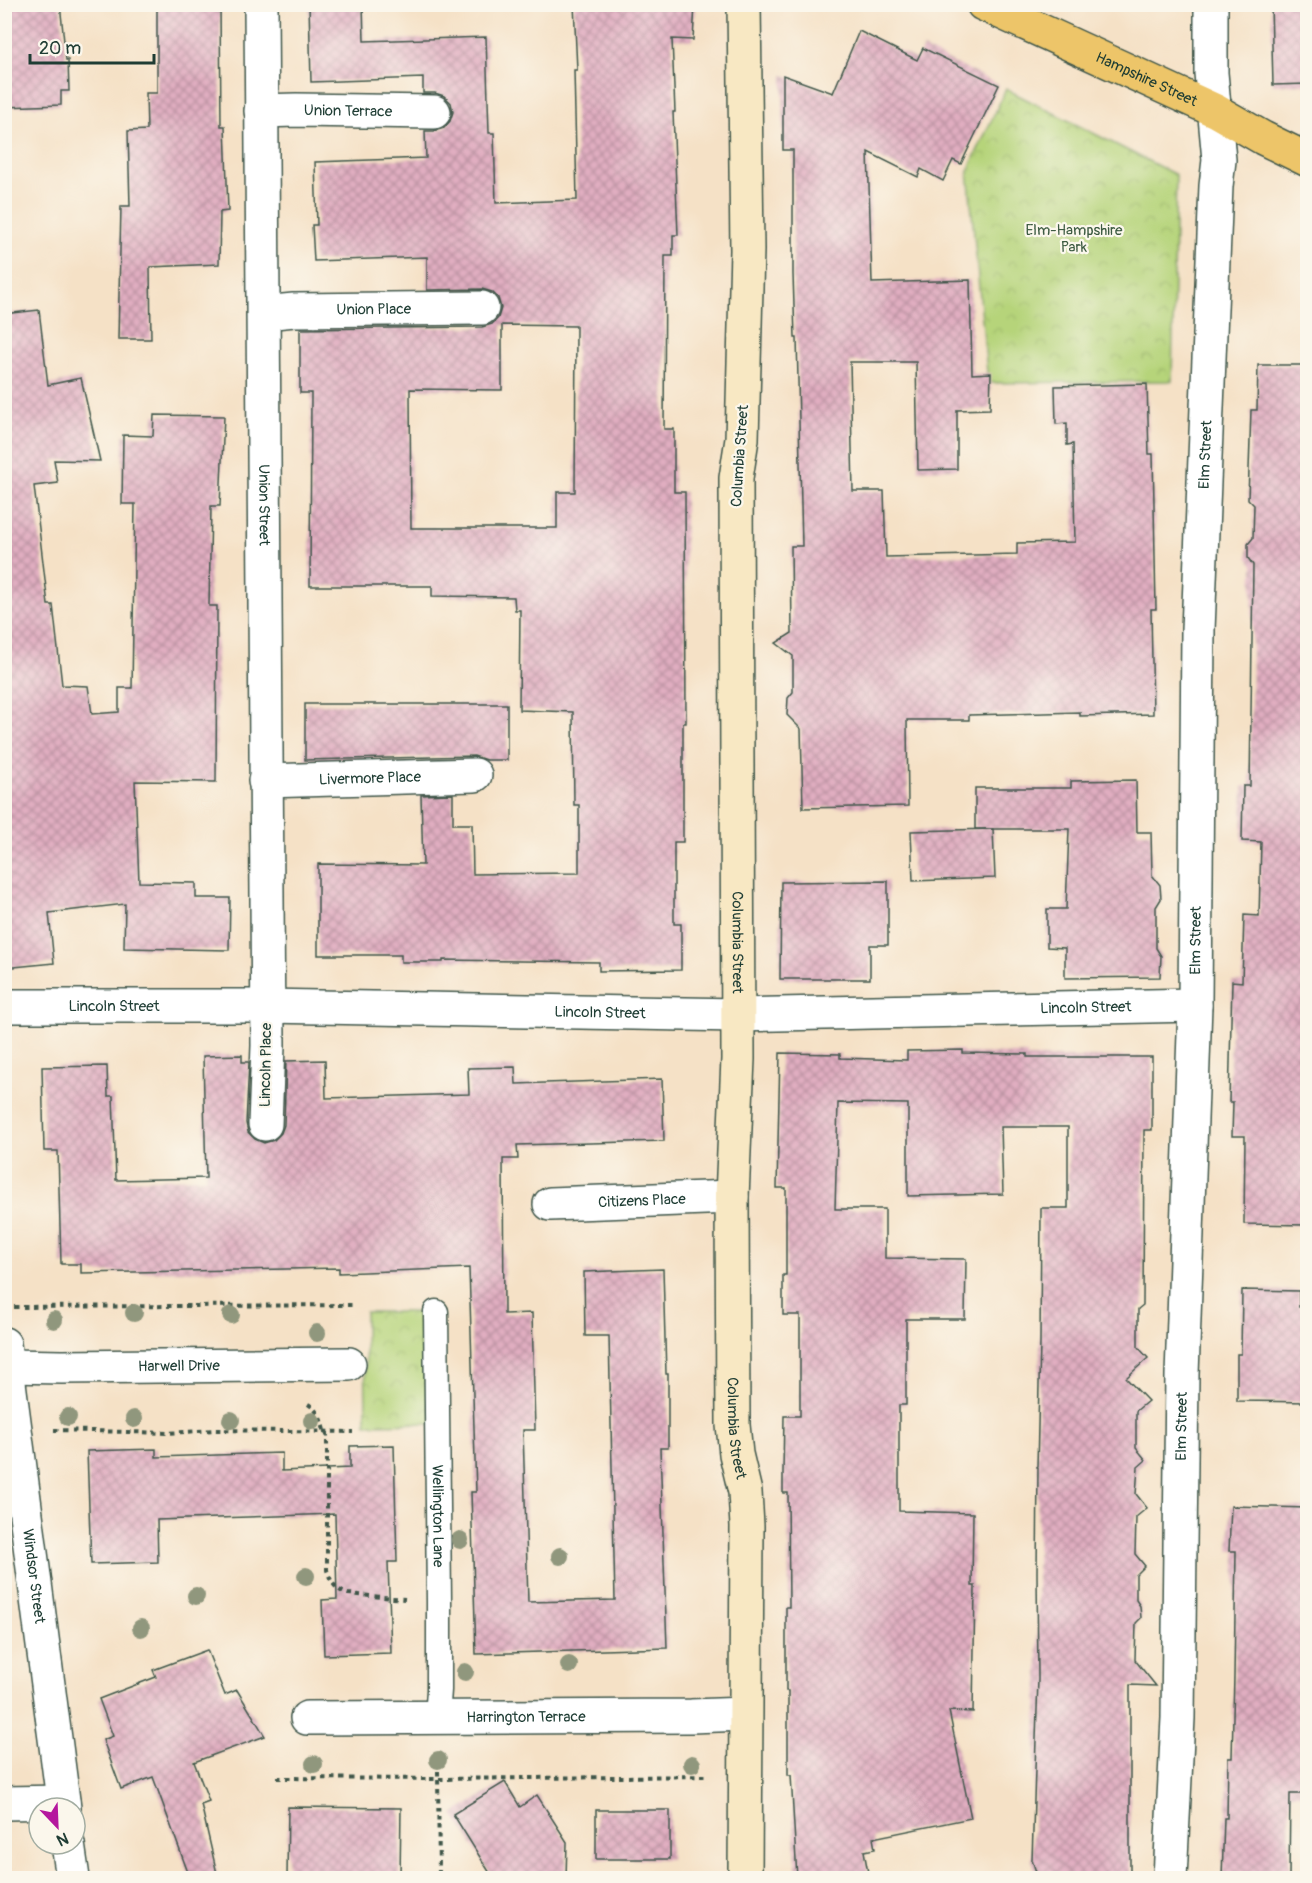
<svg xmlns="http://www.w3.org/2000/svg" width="1312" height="1883" viewBox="0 0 1312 1883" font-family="Pangolin,sans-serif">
<defs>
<pattern id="park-crowns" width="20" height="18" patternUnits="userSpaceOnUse" patternTransform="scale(1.5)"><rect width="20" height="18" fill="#b6d47a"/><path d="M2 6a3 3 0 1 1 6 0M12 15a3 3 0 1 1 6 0" fill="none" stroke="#9cb76a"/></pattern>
<pattern id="building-cross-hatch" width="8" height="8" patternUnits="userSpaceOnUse" patternTransform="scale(1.5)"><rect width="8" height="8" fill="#e1aec1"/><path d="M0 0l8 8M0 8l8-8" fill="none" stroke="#b68f9e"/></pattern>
</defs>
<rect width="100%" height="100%" fill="#fbf7ec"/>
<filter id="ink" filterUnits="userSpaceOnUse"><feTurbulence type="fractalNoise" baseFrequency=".0167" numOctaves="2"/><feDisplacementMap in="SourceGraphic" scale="12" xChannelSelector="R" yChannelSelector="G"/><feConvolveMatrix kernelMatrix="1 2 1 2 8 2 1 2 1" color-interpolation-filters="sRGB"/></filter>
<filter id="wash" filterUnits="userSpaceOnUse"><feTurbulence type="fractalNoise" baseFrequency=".008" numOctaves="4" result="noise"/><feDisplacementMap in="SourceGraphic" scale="24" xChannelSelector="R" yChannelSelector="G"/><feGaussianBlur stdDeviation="1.35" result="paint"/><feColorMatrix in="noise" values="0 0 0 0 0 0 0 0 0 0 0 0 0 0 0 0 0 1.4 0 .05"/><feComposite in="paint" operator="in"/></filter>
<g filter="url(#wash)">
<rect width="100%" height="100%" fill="#f5e1c6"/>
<g fill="url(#park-crowns)" stroke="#6a8857" stroke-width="1.5">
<path d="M1006 89 1176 175 1172 381 988 383 968 171Z"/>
<path d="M365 1312H436L437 1423 366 1424Z"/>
</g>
<g id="blocks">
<g fill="url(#building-cross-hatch)" fill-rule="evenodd">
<path d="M4 4H60L66 60H68L69 91H61V105L4 107Z"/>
<path d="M157 4H220L221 126H225L228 211 220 212 219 264 150 267 151 339H118L121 206H130L128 131 147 130 146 93H157Z"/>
<path d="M309 4H363L364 41 486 37 489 133H494L496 203 577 200 574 70H577L574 4H695L693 40 672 39 675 112H673L678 235H673V256H665L664 429H674V492H685L686 723H683V842H674V924H681V970L599 971V962L443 960V962H401V955H318V864L423 865 421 795 453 794V824H472L473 874 579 873V805H574L573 712 519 710 520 610H515L514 597 432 596V586H310L311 393H300V329L482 327 492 324 498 318 501 308 498 298 492 292 482 289 427 290V257L314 261 312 225H317L315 162 426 158 425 131H434L444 128 450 121 453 112 451 103 444 96 435 93H423V78L311 82ZM502 325 576 326 575 492H557V528H411L410 389 502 390Z"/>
<path d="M1271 4H1307L1308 84 1273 85Z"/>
<path d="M859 31 917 60 923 48 999 85 961 164 953 160 943 181 921 169 918 177 868 152 872 283 970 280 972 374 991 373 990 409 957 410V469L918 470 916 362H850L853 491H884L886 557 1017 554V543L1075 542 1073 444 1067 445V423L1056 424 1055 386 1147 384 1149 454H1153L1156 609H1151L1153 714 1080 716V712L969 715V720H907L908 806 803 808 801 729 787 715 788 698 793 692V656L776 643 792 633 791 546H802L797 338H795L793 274V150H783V75L833 93Z"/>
<path d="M39 310 48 385 81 378 100 461 54 460 58 483 34 486 48 605H53L62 685 88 686 92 714 119 712V688H132L135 504H122L123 435 153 436 154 415 224 416 220 506H211L209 606H217L216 782 135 781 139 882 196 883V898H230L229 950 124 948 125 904 49 913 54 963 4 968V314Z"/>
<path d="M1258 365H1308V1165L1306 1225 1244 1224 1245 1136H1232L1233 1102H1229L1232 981 1242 982 1244 915 1259 916 1261 842 1242 841 1243 786H1250L1253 565 1248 558V544L1253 538 1254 505 1248 499 1251 410H1257Z"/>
<path d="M305 704H507V760H486L474 756 305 760Z"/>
<path d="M1136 780 1137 832H1151L1152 875 1160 885 1161 899 1156 907V948L1161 956 1160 977 1065 978V948L1047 947V909H1066L1069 829H975V788H1071V781Z"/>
<path d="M993 829 995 878 913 881 911 831Z"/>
<path d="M888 881V945H870V979H780L781 882Z"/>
<path d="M963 1050V1053L1027 1054V1057H1152V1130H1144L1143 1305 1138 1309V1347L1148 1358 1126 1378 1148 1401 1136 1411V1448L1146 1460 1138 1467 1136 1494 1147 1508 1136 1517 1135 1554 1145 1566 1136 1575V1600L1140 1606 1141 1618 1136 1623 1135 1660 1156 1686 1130 1685V1878H1038L1032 1860 1038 1679 1037 1573 1038 1467H1037L1040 1343 1041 1208H1068V1127H1001L1003 1194 908 1196V1104L838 1103 835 1209H885V1258L966 1259 965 1319H906V1405H899V1511L973 1513 972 1586H975L973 1712 949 1711 971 1818 873 1838 875 1849 864 1851 869 1878H797L791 1775H788V1691H786V1607H789L788 1493H783V1472L784 1416H800V1315H783V1275H786V1188H777L780 1053 840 1054V1058L907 1060V1051Z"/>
<path d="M242 1055V1062H249L246 1123 248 1132 255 1139 264 1143 274 1140 281 1133 284 1125 286 1061 325 1060 326 1098 469 1094 468 1068 515 1067 516 1084 662 1079 664 1141 517 1145 518 1159H503L504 1314 532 1313 535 1430H523L528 1602 615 1600 609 1336H585L584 1272 663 1269 666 1374H668V1448H660L667 1648 476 1654 471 1492H476L469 1268 339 1273V1268L81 1273V1264H61L58 1151H44L42 1067 107 1066 108 1096H113L116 1180 206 1178 203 1056Z"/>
<path d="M1242 1290 1299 1291V1307H1308V1402L1237 1401V1354H1241Z"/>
<path d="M394 1445 397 1562H388L391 1653 324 1655 322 1600 337 1599 335 1514 157 1520 158 1562 91 1564 87 1451 156 1449V1457L282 1453V1471L350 1468V1446Z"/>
<path d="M1231 1506 1308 1508V1794H1290L1289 1878H1222L1224 1818H1227L1228 1758H1232L1234 1676 1236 1551H1229Z"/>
<path d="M207 1650 225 1695 237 1690 265 1736 194 1762 209 1801 201 1804 218 1878H190L153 1777 121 1789 103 1740 113 1736 99 1699 156 1677 153 1670Z"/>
<path d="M505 1782 520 1807 537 1795 567 1842 566 1878H493L453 1814Z"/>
<path d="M288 1807 401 1808 400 1878H287Z"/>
<rect x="596" y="1810" width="74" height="49"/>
</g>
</g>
</g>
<g filter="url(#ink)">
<use href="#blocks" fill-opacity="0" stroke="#3f564a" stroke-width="1.5"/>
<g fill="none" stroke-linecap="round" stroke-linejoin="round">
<defs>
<g id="pedestrian">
<path id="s1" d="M436 1312 439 1602V1690L437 1718"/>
</g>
<g id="minor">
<path id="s2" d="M261 4 268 1046 265 1124"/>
<path id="s3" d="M261 111 296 110 434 112"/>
<path id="s4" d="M264 313 294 310 482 308"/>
<path id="s5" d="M265 781 475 775"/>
<path id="s6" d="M4 1006H266L737 1015 1195 1005"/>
<path id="s7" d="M550 1204 732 1197"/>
<path id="s8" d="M8 1366 62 1367 349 1364"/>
<path id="s9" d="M307 1718 691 1716 745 1714"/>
<path d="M4 1803 63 1802"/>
<path id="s10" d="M1170 1878 1178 1718 1182 1375 1195 1005 1198 630 1216 186 1219 160 1211 73V4"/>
</g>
<g id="tertiary">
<path id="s11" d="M4 1344 64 1808"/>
<path d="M68 1844 73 1878"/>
</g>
<g id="secondary">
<path id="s12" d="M744 4 747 250 742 439 736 478 738 1059 732 1197 733 1425 736 1454 745 1492 747 1526 745 1878"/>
</g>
<g id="primary">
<path id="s13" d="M983 4 1216 111 1263 138 1308 160"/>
</g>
</defs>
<use href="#pedestrian" stroke="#3f564a" stroke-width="27"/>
<use href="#minor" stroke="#3f564a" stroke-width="36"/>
<use href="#tertiary" stroke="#3f564a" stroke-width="36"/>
<use href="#secondary" stroke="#3f564a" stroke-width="36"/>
<use href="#primary" stroke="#3f564a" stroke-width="36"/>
<g stroke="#3f564a" stroke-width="4" stroke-dasharray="4.5 4.5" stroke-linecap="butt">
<path d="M14 1307 353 1305"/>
<path d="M308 1404C318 1410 322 1421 324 1431"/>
<path d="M54 1430 168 1433 215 1430 353 1432"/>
<path d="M327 1432V1570C331 1582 335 1590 348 1594L405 1599"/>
<path d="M438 1771 439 1878"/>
<path d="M277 1778 439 1779 708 1776"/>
</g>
<use href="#pedestrian" stroke="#fff" stroke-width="24"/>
<use href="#minor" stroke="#fff" stroke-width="33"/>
<use href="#tertiary" stroke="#fff" stroke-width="33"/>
<use href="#secondary" stroke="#f8e8c3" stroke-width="33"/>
<use href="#primary" stroke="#edc569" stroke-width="33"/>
</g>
<g fill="#90977d">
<circle cx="134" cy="1313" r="9"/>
<circle cx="231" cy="1315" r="9"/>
<circle cx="54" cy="1320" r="9"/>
<circle cx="317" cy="1333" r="9"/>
<circle cx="68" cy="1417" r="9"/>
<circle cx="134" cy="1419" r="9"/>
<circle cx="231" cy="1420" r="9"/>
<circle cx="312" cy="1421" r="9"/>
<circle cx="460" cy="1540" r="9"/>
<circle cx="560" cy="1556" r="9"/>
<circle cx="306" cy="1576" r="9"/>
<circle cx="196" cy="1596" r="9"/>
<circle cx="141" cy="1628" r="9"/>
<circle cx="569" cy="1665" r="9"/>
<circle cx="465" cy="1672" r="9"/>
<circle cx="438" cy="1760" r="9"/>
<circle cx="314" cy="1764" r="9"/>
<circle cx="692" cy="1764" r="9"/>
</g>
</g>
<g text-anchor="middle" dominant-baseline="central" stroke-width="4.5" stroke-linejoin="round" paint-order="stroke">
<g font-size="15" fill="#1f3d34" stroke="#fbf7ec">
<text stroke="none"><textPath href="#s13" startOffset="180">Hampshire Street</textPath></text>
<text stroke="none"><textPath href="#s3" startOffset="87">Union Terrace</textPath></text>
<text stroke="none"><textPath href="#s4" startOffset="110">Union Place</textPath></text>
<text stroke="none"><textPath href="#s10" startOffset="1424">Elm Street</textPath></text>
<text transform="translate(740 456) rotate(-86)">Columbia Street</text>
<text stroke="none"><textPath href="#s2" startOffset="501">Union Street</textPath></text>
<text stroke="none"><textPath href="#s5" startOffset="105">Livermore Place</textPath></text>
<text stroke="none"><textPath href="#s10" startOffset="938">Elm Street</textPath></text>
<text stroke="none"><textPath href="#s12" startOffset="939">Columbia Street</textPath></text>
<text stroke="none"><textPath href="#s6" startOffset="110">Lincoln Street</textPath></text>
<text stroke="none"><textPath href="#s6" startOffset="1082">Lincoln Street</textPath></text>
<text stroke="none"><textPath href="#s6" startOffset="596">Lincoln Street</textPath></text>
<text transform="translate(266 1065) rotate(-89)">Lincoln Place</text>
<text stroke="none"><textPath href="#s7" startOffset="92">Citizens Place</textPath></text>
<text stroke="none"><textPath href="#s8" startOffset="171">Harwell Drive</textPath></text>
<text stroke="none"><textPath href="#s12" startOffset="1425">Columbia Street</textPath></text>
<text stroke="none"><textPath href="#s10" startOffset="452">Elm Street</textPath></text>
<text stroke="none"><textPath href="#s1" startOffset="204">Wellington Lane</textPath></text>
<text stroke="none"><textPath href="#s11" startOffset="234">Windsor Street</textPath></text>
<text stroke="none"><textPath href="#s9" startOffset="219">Harrington Terrace</textPath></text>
</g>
<g font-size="15" fill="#3d5b42" stroke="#fbf7ec">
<text x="1074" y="230">Elm-Hampshire<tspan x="1074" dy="17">Park</tspan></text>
</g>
</g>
<rect width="1312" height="1883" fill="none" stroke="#fbf7ec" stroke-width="24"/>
<g transform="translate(57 1826) rotate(157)"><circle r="28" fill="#fbf7ec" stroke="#a3ada2" stroke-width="1.5"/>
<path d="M0-4.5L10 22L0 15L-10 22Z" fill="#b5179e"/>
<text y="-9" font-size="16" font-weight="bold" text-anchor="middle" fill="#1f3d34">N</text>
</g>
<path d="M30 54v9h124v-9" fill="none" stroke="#1f3d34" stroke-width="3"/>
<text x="39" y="54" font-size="18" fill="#1f3d34" stroke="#fbf7ec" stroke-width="4.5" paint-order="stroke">20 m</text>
</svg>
